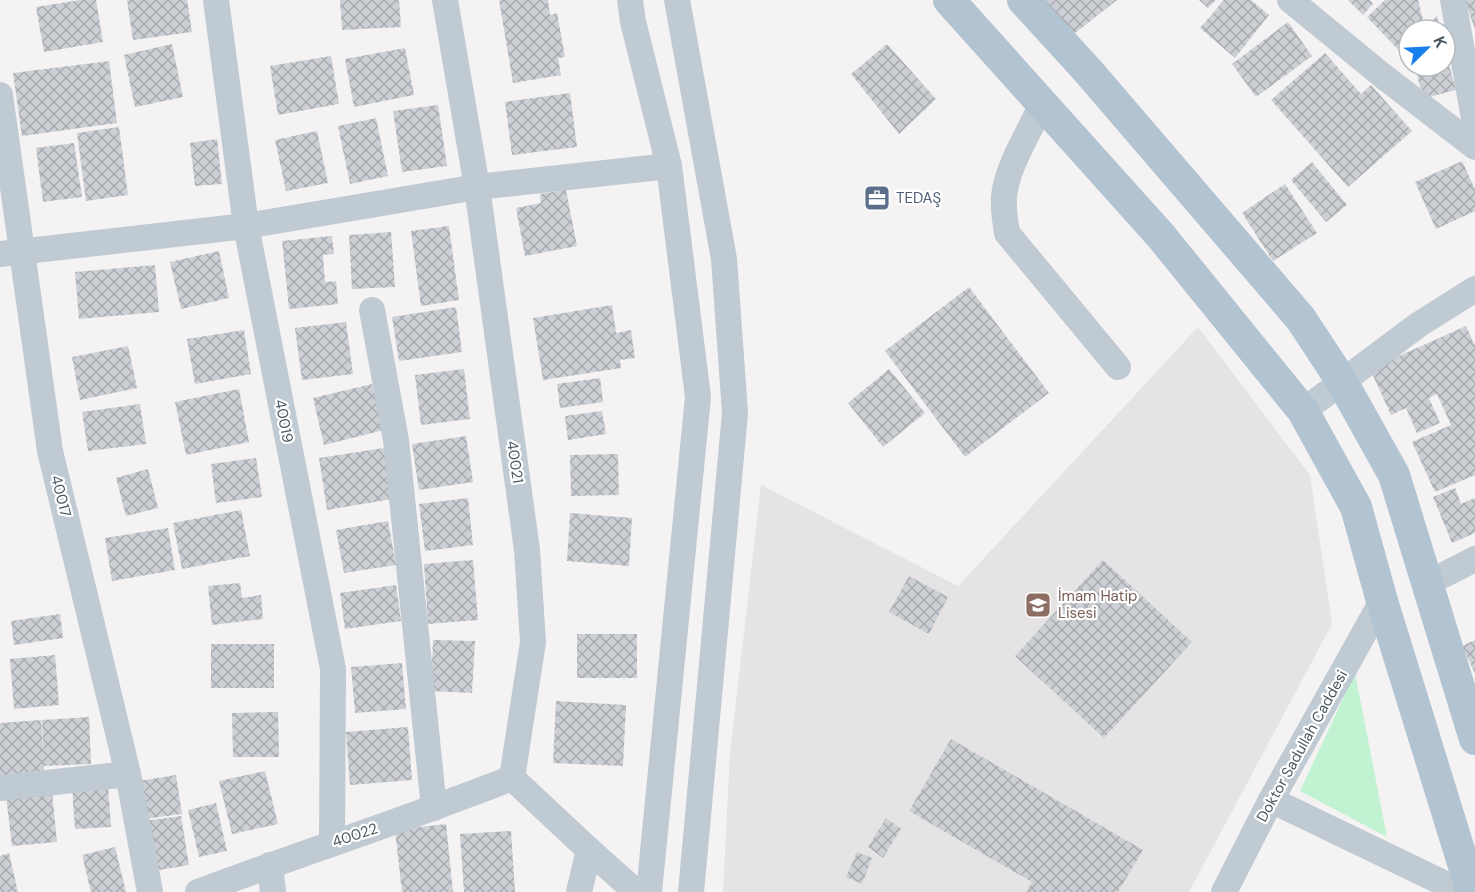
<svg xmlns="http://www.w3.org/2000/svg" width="1475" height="892" viewBox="0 0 1475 892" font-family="'DM Sans',sans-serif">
<defs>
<pattern id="building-cross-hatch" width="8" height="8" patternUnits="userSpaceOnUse" patternTransform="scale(1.5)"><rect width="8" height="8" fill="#ccd0d5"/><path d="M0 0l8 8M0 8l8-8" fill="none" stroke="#a8acb0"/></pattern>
</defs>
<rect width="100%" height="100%" fill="#f5f2f3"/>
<path fill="#e6e3e5" d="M1198 327 1310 475 1332 624 1189 892H723L730 754 761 485 958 586Z"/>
<path fill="#c1f2d1" d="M1355 673 1387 837 1300 791Z"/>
<g fill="url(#building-cross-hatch)">
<path d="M80 0H96L103 42 44 52 36 7Z"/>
<path d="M127 0H187L192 32 133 40Z"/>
<path d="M340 0H399L401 27 342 30Z"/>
<path d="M499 0H548L550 15 557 13 565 57 558 58 561 75 513 83Z"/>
<path d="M1034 0H1117L1065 41Z"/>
<path d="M1199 0H1216L1208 8Z"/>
<path d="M1224 0H1251L1269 15 1235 58 1200 28Z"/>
<path d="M1348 0H1370L1373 4 1363 15Z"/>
<path d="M1385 0H1418L1425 28 1437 16 1441 30H1409V61L1367 17Z"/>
<path d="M1465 0H1475V30Z"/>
<path d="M1288 22 1312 56 1256 97 1232 64Z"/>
<path d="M172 44 183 97 135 107 124 55Z"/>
<path d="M887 44 936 99 899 134 851 74Z"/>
<path d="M405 48 414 95 354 107 345 59Z"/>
<path d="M1445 50 1456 90 1429 97 1420 87 1415 66H1445Z"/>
<path d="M1325 53 1361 94 1371 85 1412 131 1348 187 1271 100Z"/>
<path d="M331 56 339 104 278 115 270 66Z"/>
<path d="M109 61 117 123 22 136 13 73Z"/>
<path d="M570 93 577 147 512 155 505 102Z"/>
<path d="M438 105 447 166 402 172 393 111Z"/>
<path d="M376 118 388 176 350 184 338 126Z"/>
<path d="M119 127 128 195 86 201 77 133Z"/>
<path d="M317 131 328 183 286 191 275 140Z"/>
<path d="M217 139 222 184 195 186 190 143Z"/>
<path d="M74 143 82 197 43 202 36 148Z"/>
<path d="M1462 161 1475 189V211L1436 229 1415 182Z"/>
<path d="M1312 162 1347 205 1326 222 1291 180Z"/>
<path d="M1285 184 1317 233 1273 261 1242 213Z"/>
<path d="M566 190 577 246 525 256 516 208 541 203 540 194Z"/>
<path d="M449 226 459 300 421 306 411 231Z"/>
<path d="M391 232 395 287 352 289 349 235Z"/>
<path d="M332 236 334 254 323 255 325 282 336 281 338 304 289 309 282 241Z"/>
<path d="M219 251 229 298 181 309 170 262Z"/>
<path d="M155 265 159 312 79 319 75 272Z"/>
<path d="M969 287 1049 393 965 457 885 351Z"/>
<path d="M612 305 616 333 631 330 635 358 620 360 621 368 543 380 533 318Z"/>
<path d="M456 307 462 352 399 361 392 317Z"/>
<path d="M346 322 353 374 302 380 295 328Z"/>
<path d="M1466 326 1475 346V475L1435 492 1412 442 1451 425 1437 394 1429 398 1440 423 1417 433 1406 408 1391 415 1370 369Z"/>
<path d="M244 330 251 374 195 384 187 339Z"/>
<path d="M128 346 137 388 80 400 72 357Z"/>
<path d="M464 369 470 419 421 425 415 375Z"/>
<path d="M889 369 925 413 883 447 848 403Z"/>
<path d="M600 378 603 402 560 408 557 384Z"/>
<path d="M372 384 384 430 324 445 313 398Z"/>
<path d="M239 389 249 442 186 455 175 402Z"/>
<path d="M140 404 146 444 88 451 82 412Z"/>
<path d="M602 411 606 434 568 440 565 416Z"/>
<path d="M466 436 473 482 419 490 412 444Z"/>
<path d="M384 448 392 499 327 510 319 458Z"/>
<path d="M618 454 619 495 571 496 570 455Z"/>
<path d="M256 458 262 497 216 503 211 464Z"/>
<path d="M148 469 158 508 126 516 116 478Z"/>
<path d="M1455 488 1461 504 1475 498V533L1452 543 1433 497Z"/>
<path d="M468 498 473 545 425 551 419 504Z"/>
<path d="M241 510 250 556 182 569 173 523Z"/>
<path d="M570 513 632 518 629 566 567 561Z"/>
<path d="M388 521 396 565 344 573 336 530Z"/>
<path d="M168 528 175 570 112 581 105 538Z"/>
<path d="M473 560 478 620 428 624 424 564Z"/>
<path d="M1103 560 1192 642 1104 738 1015 656Z"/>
<path d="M909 576 948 597 929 634 889 612Z"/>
<path d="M240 583 242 598 261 595 263 619 212 625 208 586Z"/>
<path d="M396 585 401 621 345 629 340 593Z"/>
<path d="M60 614 63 638 14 645 11 621Z"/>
<rect x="577" y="634" width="60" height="44"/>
<path d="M433 640 475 641 472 693 431 691Z"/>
<path d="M1475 640V673L1462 646Z"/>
<rect x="211" y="644" width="63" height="44"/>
<path d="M55 655 59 705 14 709 10 659Z"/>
<path d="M402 663 406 709 355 713 351 667Z"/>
<path d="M556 701 626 705 623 766 553 763Z"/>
<path d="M278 712 279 757H233L232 713Z"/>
<path d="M89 717 91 764 44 766 45 775 0 778V723L41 720 44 759 42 720Z"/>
<path d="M408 727 412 780 350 785 346 732Z"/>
<path d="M951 739 1143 850 1118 892H1026L1032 882 909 811Z"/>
<path d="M265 771 278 824 232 834 219 781Z"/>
<path d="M176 775 182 814 144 819 139 781Z"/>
<path d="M108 785 111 827 75 829 72 788Z"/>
<path d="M52 791 57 842 12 846 6 796Z"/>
<path d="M216 803 227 851 199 857 188 810Z"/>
<path d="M181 816 189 865 153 871 145 821Z"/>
<path d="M886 818 901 829 883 858 868 847Z"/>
<path d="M446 824 453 892H402L395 830Z"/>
<path d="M511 831 515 892H464L460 834Z"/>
<path d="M115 847 126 892H91L82 855Z"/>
<path d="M857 852 872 858 862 884 846 877Z"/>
<path d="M9 853 18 892H0V856Z"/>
</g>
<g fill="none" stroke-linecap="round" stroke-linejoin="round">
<g stroke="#c0cad2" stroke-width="26">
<path d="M216 0 246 226 333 669 332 843"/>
<path d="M445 0 477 187 527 550 533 642 512 778 589 850 579 892"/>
<path d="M630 0 633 22 669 166 698 397 649 892"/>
<path d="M677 0 724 259 735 413 691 892"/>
<path d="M1290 0 1383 76 1475 147"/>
<path d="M1453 0 1475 124"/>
<path d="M0 95 50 451 128 774 150 892"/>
<path d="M1042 104C1030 131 1007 166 1004 196 1003 209 1005 221 1007 233L1118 367"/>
<path d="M0 254 246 226 477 187 669 166"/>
<path d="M372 310 396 440 434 808"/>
<path d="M1303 411 1418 325 1475 289"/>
<path d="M1428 583 1475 559"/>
<path d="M0 788 128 774"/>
<path d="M1271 800 1462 892"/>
<path d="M589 850 636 892"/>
<path d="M270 865 273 892"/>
<path d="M198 892C302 853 408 819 512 778"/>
<path d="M1224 892 1271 800 1382 601"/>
</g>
<g stroke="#b2c3d1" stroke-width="32">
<path d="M949 0 1161 236 1303 411 1356 507 1382 601 1472 892"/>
<path d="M1023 0 1088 71 1301 319 1341 380 1394 475 1475 739"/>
</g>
</g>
<defs>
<symbol id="office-square" viewBox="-11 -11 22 22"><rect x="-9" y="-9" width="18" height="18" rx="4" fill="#5c6f8a" stroke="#fff"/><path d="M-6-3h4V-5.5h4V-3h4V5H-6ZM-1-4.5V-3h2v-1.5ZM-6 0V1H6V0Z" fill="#fff"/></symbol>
<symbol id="school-square" viewBox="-11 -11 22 22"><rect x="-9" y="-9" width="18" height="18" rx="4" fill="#8d6e63" stroke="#fff"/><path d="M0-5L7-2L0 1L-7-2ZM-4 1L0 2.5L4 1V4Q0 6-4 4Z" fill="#fff"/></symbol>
</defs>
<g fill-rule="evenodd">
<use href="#office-square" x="862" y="183" width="30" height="30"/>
<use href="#school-square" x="1023" y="590" width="30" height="30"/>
</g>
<g text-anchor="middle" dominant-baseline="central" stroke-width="4.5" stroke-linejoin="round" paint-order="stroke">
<g font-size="15" fill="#4e5e75" stroke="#fff" text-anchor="start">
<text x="896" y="198">TEDAŞ</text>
</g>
<g font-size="15" fill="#495761" stroke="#fff">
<text transform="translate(284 421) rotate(79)">40019</text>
<text transform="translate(515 462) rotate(82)">40021</text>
<text transform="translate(61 496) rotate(76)">40017</text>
<text transform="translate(1302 746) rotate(-61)">Doktor Sadullah Caddesi</text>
<text transform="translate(355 835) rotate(-18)">40022</text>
</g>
<g font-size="15" fill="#785e54" stroke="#fff" text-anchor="start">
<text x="1058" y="596">İmam Hatip<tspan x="1058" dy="17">Lisesi</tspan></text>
</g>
</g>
<g transform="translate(1427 48) rotate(66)"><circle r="28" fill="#ffffff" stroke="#b6bcc0" stroke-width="1.5"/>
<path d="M0-4.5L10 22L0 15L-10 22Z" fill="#167feb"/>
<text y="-9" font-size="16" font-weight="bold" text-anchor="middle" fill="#495761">K</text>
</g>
</svg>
